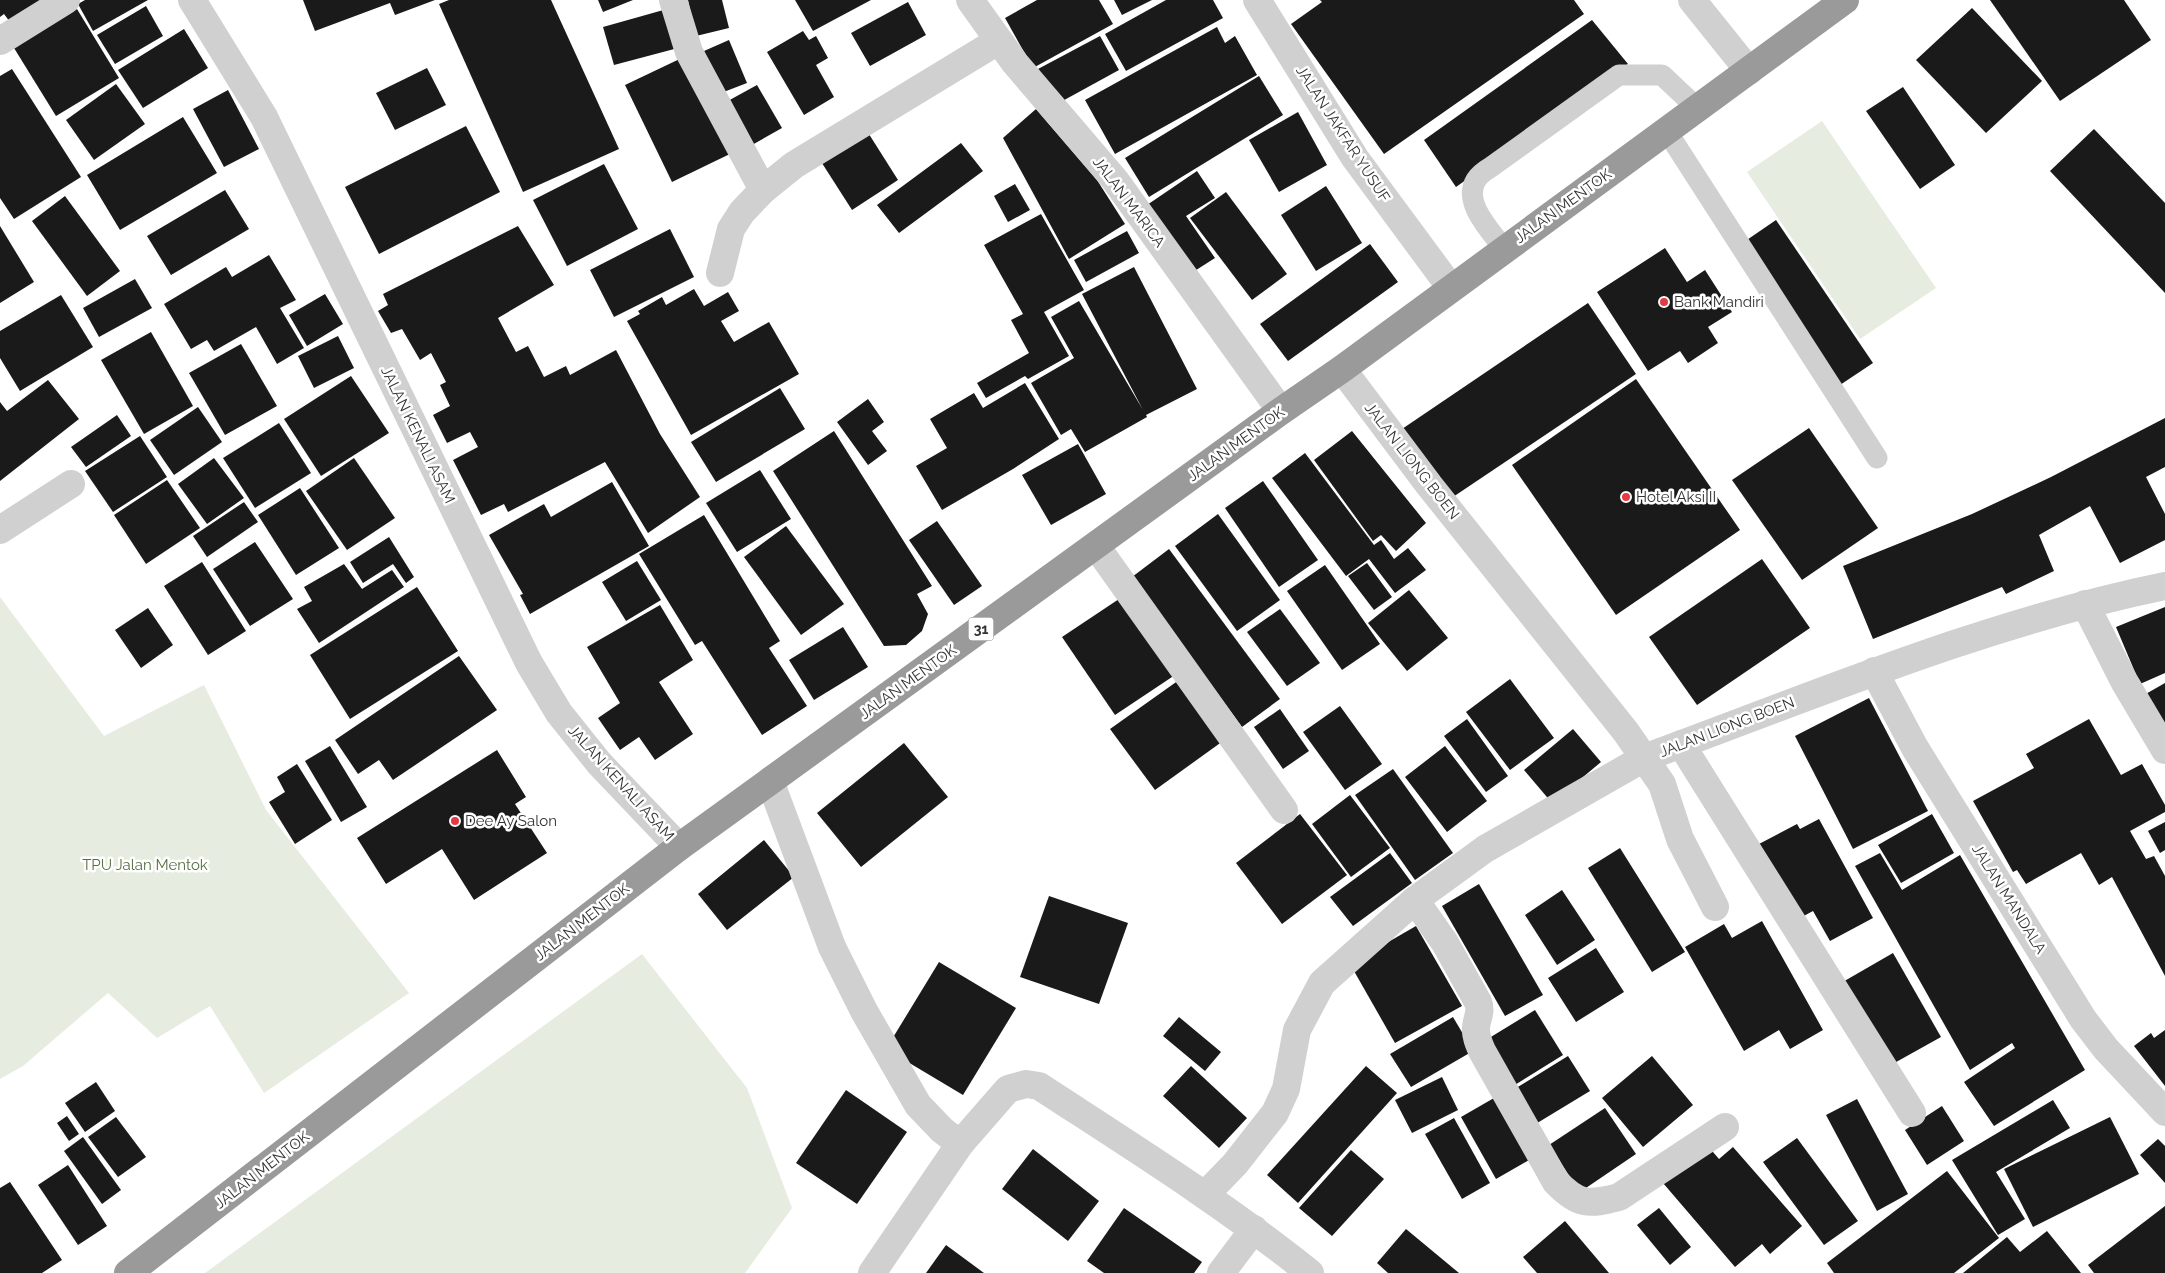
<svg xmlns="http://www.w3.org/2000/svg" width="2165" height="1273" viewBox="0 0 2165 1273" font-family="Raleway,sans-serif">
<rect width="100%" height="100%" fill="#fff"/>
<g fill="#e6ecdf">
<path d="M1822 121 1936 288 1860 339 1747 172Z"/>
<path d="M0 597 104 736 204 685 266 810 409 993 264 1093 210 1006 157 1038 108 993 23 1066 0 1079Z"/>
<path d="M642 954 747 1088 792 1208 745 1273H205Z"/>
</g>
<g fill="#1a1a1a">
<path d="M0 0H48L13 26 4 14 0 17Z"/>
<path d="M85 0H148L93 31 78 4Z"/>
<path d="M303 0H435L395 15 390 3 315 31Z"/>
<path d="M449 0H551L619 149 523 192 439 4Z"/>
<path d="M598 0H633L603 12Z"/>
<path d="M688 0H722L729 28 696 36Z"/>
<path d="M795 0H871L813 31Z"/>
<path d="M1037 0H1099L1113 24 1033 68 1005 18Z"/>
<path d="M1114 0H1152L1122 15Z"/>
<path d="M1166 0H1213L1223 18 1126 71 1105 34Z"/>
<path d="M1320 0H1574L1584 14 1384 154 1291 24 1322 2Z"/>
<path d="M1990 0H2124L2151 40 2060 101Z"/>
<path d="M908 2 926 35 870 66 851 33Z"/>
<path d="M146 6 163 36 115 64 97 35Z"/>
<path d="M1972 8 2042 81 1986 133 1916 60Z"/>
<path d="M77 9 119 78 56 116 14 48Z"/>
<path d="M667 9 678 48 614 65 603 27Z"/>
<path d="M1592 20 1628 64 1456 187 1424 140Z"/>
<path d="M1217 27 1225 43 1235 36 1257 75 1115 154 1085 100Z"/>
<path d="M184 29 208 68 143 108 118 70Z"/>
<path d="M803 31 809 40 816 36 828 58 816 65 834 97 804 115 767 52Z"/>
<path d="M1100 36 1119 70 1057 104 1038 69Z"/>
<path d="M729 40 747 83 721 93 704 51Z"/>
<path d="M688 55 734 152 672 182 625 85Z"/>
<path d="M427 68 446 105 395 130 376 93Z"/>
<path d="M12 69 81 177 14 219 0 198V76Z"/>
<path d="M1259 76 1283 115 1149 197 1125 158Z"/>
<path d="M116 84 145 124 94 160 66 120Z"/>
<path d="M757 85 782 128 752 145 726 102Z"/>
<path d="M1903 87 1955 165 1920 189 1866 111Z"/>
<path d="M228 90 259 149 224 167 193 109Z"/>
<path d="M1036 109 1097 180 1125 224 1069 259 1003 138Z"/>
<path d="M1298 112 1327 165 1279 192 1249 140Z"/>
<path d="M183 117 217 173 120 230 87 175Z"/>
<path d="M466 126 500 192 379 254 345 187Z"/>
<path d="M2094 129 2165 203V293L2050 171Z"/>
<path d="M867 131 898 180 852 210 820 160Z"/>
<path d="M961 143 983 171 899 233 877 205Z"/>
<path d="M604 164 638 229 567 266 533 200Z"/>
<path d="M1197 171 1215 198 1186 216 1215 258 1193 272 1147 205Z"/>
<path d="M1015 184 1030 210 1008 222 994 196Z"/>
<path d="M1326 186 1362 243 1316 271 1281 215Z"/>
<path d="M225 190 249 229 171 275 147 236Z"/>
<path d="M1226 192 1287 274 1252 300 1190 218Z"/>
<path d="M65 196 120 271 87 296 32 221Z"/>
<path d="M1041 214 1084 290 1044 312 1069 356 1028 379 1025 376 986 398 977 383 1029 353 1011 320 1023 314 984 245Z"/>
<path d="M1776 220 1873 363 1837 387 1741 244Z"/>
<path d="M0 226 34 282 0 303Z"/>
<path d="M518 226 554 285 498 318 516 352 528 346 544 377 566 366 570 375 616 350 660 434 700 497 648 533 605 462 508 512 504 504 481 515 453 460 478 447 470 432 447 443 433 415 450 406 440 385 446 382 431 353 420 360 402 329 391 333 378 311 388 305 383 294Z"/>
<path d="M670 229 694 277 614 317 590 270Z"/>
<path d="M1127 231 1139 253 1086 282 1074 260Z"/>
<path d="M1370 244 1398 282 1288 361 1260 324Z"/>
<path d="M1665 248 1687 282 1705 270 1732 312 1708 327 1718 343 1688 363 1680 351 1648 371 1597 292Z"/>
<path d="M269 255 296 300 280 308 304 348 277 364 256 327 214 351 207 340 191 349 164 304 226 267 232 277Z"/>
<path d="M1134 267 1197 389 1146 415 1147 417 1085 452 1071 429 1061 435 1031 383 1074 358 1051 317 1079 301 1143 410 1082 294Z"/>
<path d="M135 279 152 308 99 337 83 308Z"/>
<path d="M694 289 704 306 728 292 739 311 721 321 734 342 769 322 799 374 691 435 627 321 640 314 638 311 662 297 666 305Z"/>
<path d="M325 294 343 324 307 346 289 315Z"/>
<path d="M61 295 93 347 20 391 0 358V331Z"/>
<path d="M1588 303 1636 374 1450 499 1402 429Z"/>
<path d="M151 332 193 406 144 434 101 360Z"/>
<path d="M338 336 354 368 314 388 298 356Z"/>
<path d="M241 344 277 406 225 435 189 373Z"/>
<path d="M351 376 389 433 321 476 284 419Z"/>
<path d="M1636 379 1740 530 1616 615 1512 465Z"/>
<path d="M48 380 79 419 0 481V402L7 411Z"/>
<path d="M1025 383 1059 439 1013 469 942 510 916 466 947 448 930 419 974 393 983 408Z"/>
<path d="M780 388 805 429 716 482 691 442Z"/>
<path d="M868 399 884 422 872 431 887 451 868 465 837 422Z"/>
<path d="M198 407 222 442 174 475 150 440Z"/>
<path d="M117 415 131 436 86 467 71 447Z"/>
<path d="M2165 418V467L2146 477 2165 514V540L2120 563 2090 506 2039 535 2054 571 2006 594 2002 587 1873 639 1843 566 1972 514 2051 477Z"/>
<path d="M279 423 311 473 255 508 223 458Z"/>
<path d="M1809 428 1878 528 1802 580 1732 480Z"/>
<path d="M834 431 932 586 917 594 928 614 922 631 906 645 884 646 773 471Z"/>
<path d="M1352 431 1426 523 1396 551 1381 535 1373 541 1314 460Z"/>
<path d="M140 436 167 477 113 512 85 471Z"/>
<path d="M1078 444 1106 494 1051 525 1022 475Z"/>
<path d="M1305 453 1374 545 1381 540 1394 559 1408 548 1426 570 1395 593 1369 559 1346 576 1272 478Z"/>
<path d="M214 458 244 498 207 524 178 484Z"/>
<path d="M354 458 395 518 347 550 306 491Z"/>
<path d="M760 470 791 519 737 552 706 503Z"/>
<path d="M167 480 200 528 146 564 114 515Z"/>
<path d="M1263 481 1318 560 1279 587 1225 508Z"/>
<path d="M612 482 649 546 530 614 520 595 523 594 489 535 544 504 551 517Z"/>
<path d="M300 488 339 548 296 575 258 515Z"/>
<path d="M244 502 258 522 207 557 193 536Z"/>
<path d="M1218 514 1280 600 1237 631 1175 546Z"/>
<path d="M704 515 780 641 769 648 807 706 762 735 702 641 695 645 639 554Z"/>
<path d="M937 521 982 586 954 605 909 540Z"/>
<path d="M786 526 844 604 801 635 744 557Z"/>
<path d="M389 537 414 577 406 583 393 564 363 583 350 562Z"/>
<path d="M255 542 293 599 250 626 213 569Z"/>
<path d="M1169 549 1280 699 1242 727 1132 577Z"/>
<path d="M1762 559 1810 628 1697 705 1649 637Z"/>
<path d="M637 561 661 600 626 621 602 582Z"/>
<path d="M202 562 246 631 208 655 164 586Z"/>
<path d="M1367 563 1392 597 1374 610 1348 576Z"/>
<path d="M344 564 362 589 392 570 404 587 319 643 297 609 312 601 304 587Z"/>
<path d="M1325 565 1380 644 1342 670 1287 591Z"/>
<path d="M417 587 458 651 350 719 310 655Z"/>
<path d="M1409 590 1448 638 1407 671 1368 623Z"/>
<path d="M1125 595 1178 673 1115 715 1062 637Z"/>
<path d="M660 605 693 660 659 682 693 734 655 760 639 737 620 750 598 718 620 703 587 647Z"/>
<path d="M2165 607V673L2140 684 2116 627Z"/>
<path d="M148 608 173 645 141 668 115 630Z"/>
<path d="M1280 609 1320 663 1287 686 1247 632Z"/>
<path d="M843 627 868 667 814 700 789 660Z"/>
<path d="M459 656 497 710 393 780 379 760 358 774 335 740Z"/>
<path d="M1510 679 1554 738 1510 770 1466 712Z"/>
<path d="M1179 680 1223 741 1155 790 1110 729Z"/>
<path d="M2165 683V733L2144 695Z"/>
<path d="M1869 698 1928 811 1853 849 1795 736Z"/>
<path d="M1340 706 1382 764 1345 790 1303 732Z"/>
<path d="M1280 709 1309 751 1283 769 1254 727Z"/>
<path d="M1467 719 1508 776 1486 792 1444 736Z"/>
<path d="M2089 719 2121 775 2142 764 2165 805V812L2130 831 2146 859 2154 856 2165 876V976L2112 877 2099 885 2081 853 2026 884 2017 870 2013 872 1973 801 2034 768 2026 754Z"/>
<path d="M1573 729 1601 762 1552 803 1524 770Z"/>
<path d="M904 743 948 797 861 867 817 813Z"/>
<path d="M330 746 367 807 341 822 305 761Z"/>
<path d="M1445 746 1487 801 1447 832 1405 777Z"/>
<path d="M497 750 526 797 515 804 547 853 474 900 442 849 386 884 357 838Z"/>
<path d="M297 764 332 820 295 844 269 802 285 792 277 777Z"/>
<path d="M1393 769 1453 853 1415 880 1355 795Z"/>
<path d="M1350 795 1390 848 1351 877 1312 824Z"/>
<path d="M1300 814 1347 875 1282 924 1236 863Z"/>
<path d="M1932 814 1954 853 1901 883 1878 845Z"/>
<path d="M1819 819 1873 918 1830 941 1813 911 1800 918 1759 844 1797 824 1800 829Z"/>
<path d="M2165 822V850L2160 853 2148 831Z"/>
<path d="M764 840 794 877 727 930 698 894Z"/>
<path d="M1620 848 1685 952 1652 972 1588 868Z"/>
<path d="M1390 853 1412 883 1353 926 1330 897Z"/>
<path d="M1880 853 1902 890 1960 855 2085 1070 1994 1126 1964 1082 2015 1048 2012 1043 1970 1070 1855 866Z"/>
<path d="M1479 884 1543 995 1505 1016 1442 906Z"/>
<path d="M1562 890 1595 940 1557 965 1525 915Z"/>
<path d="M1049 896 1128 923 1099 1004 1020 977Z"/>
<path d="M1762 921 1823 1030 1790 1049 1779 1030 1744 1051 1685 947 1724 924 1732 938Z"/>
<path d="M1416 926 1462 1006 1395 1043 1350 964Z"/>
<path d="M1596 948 1624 992 1576 1022 1548 978Z"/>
<path d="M1893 953 1941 1037 1889 1066 1841 983Z"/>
<path d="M939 962 1016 1008 963 1095 886 1049Z"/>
<path d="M1535 1010 1563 1055 1510 1088 1481 1043Z"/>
<path d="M1179 1017 1221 1052 1205 1071 1163 1036Z"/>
<path d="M1453 1017 1473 1051 1411 1087 1390 1054Z"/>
<path d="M2165 1030V1086L2134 1046 2151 1033 2154 1038Z"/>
<path d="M1568 1056 1590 1091 1529 1128 1508 1093Z"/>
<path d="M1652 1056 1693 1105 1643 1147 1602 1098Z"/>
<path d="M1191 1066 1247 1118 1219 1148 1163 1096Z"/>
<path d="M1366 1066 1397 1093 1298 1203 1267 1175Z"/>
<path d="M1442 1077 1458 1110 1412 1133 1395 1100Z"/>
<path d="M96 1082 115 1111 85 1132 65 1103Z"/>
<path d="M846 1090 907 1132 857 1204 796 1163Z"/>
<path d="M1494 1098 1529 1160 1496 1179 1461 1117Z"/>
<path d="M1857 1099 1908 1194 1877 1211 1826 1115Z"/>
<path d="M2053 1100 2070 1128 1996 1172 2025 1219 1998 1235 1952 1160Z"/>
<path d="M1942 1106 1964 1141 1927 1165 1905 1130Z"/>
<path d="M1605 1108 1636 1154 1580 1192 1549 1145Z"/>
<path d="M67 1116 79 1134 69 1141 57 1123Z"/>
<path d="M116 1117 146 1157 118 1177 88 1137Z"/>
<path d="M2110 1117 2139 1174 2033 1227 2004 1169Z"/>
<path d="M1454 1118 1490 1183 1462 1199 1425 1134Z"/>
<path d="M83 1137 121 1190 102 1204 64 1151Z"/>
<path d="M1797 1138 1858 1221 1824 1245 1763 1162Z"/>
<path d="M2158 1139 2165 1146V1183L2140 1155Z"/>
<path d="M1707 1145 1719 1159 1733 1147 1802 1226 1770 1254 1762 1244 1735 1267 1663 1183Z"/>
<path d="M1033 1149 1099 1201 1068 1241 1002 1189Z"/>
<path d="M1351 1150 1384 1179 1332 1236 1299 1208Z"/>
<path d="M68 1165 107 1226 78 1245 38 1185Z"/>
<path d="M1947 1171 1999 1238 1954 1273H1834L1827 1263Z"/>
<path d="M10 1182 62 1260 42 1273H0V1188Z"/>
<path d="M2165 1206V1273H2094L2088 1265Z"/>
<path d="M1124 1208 1202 1262 1194 1273H1104L1087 1261Z"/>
<path d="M1659 1208 1691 1247 1670 1265 1637 1225Z"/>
<path d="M1565 1221 1609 1273H1537L1523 1257Z"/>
<path d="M1406 1229 1459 1273H1388L1377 1263Z"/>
<path d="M2047 1231 2081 1273H1963L2007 1237 2020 1252Z"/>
<path d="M946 1245 984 1273H926Z"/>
</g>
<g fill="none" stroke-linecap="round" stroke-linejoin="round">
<g stroke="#d0d0d0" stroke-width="21">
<path d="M1666 130 1877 458"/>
<path d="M1504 249C1492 232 1462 203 1476 180 1479 175 1486 170 1491 167L1619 75H1662L1697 108"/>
</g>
<g stroke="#d0d0d0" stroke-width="28">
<path d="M192 0 264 117 529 663 559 713 599 763 679 847"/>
<path d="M673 0 689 52 763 190"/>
<path d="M970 0 1015 63 1115 180 1281 411"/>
<path d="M1257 0 1355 158 1451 288"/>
<path d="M1692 0 1749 71"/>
<path d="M0 41 66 0"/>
<path d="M720 273 731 229 742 212 763 190 794 165 998 41"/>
<path d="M1342 369 1429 485 1626 732 1644 758C1816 695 1985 623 2165 586"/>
<path d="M0 530 71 484"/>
<path d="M1096 546 1284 810"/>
<path d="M2085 604 2124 681 2165 750"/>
<path d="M1874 671 1915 748 2083 1019 2106 1049 2165 1112"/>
<path d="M1681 744 1912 1113"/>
<path d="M770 781 832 947 864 1011 918 1105 942 1130 960 1144"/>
<path d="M1715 907 1680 839 1662 784 1644 758 1485 849 1415 900 1445 943 1478 1002C1482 1012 1477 1017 1476 1027 1475 1035 1479 1044 1482 1051L1556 1182C1578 1205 1588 1205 1619 1197L1725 1127"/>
<path d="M1205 1195 1235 1164 1275 1113 1286 1089 1297 1030 1322 983 1415 900"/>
<path d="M872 1273 960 1144 1008 1089 1026 1084 1039 1086C1131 1146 1224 1204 1310 1273"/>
<path d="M1221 1273 1254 1229"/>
</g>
<path stroke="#9a9a9a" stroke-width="28" d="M128 1273 679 847 1281 411 1342 369 1845 0"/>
</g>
<g fill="#e63946" stroke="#fff" stroke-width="2">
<circle cx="1664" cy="302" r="5"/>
<circle cx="1626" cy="497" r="5"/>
<circle cx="455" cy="821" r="5"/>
</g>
<g text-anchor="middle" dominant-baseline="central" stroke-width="5" stroke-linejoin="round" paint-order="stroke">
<rect fill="#fff" stroke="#707070" stroke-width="1" x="968.5" y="617.5" width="25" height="23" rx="4"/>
<g font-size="14" font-weight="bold" fill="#333">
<text x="981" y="629">31</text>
</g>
<g font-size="15" fill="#333" stroke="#fff">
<text transform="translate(1343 134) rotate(57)">JALAN JAKFAR YUSUF</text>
<text transform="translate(1129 202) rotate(53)">JALAN MARICA</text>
<text transform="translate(1563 206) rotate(-36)">JALAN MENTOK</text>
<text transform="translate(418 435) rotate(64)">JALAN KENALI ASAM</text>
<text transform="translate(1236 444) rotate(-36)">JALAN MENTOK</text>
<text transform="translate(1412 461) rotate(52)">JALAN LIONG BOEN</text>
<text transform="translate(908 682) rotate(-36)">JALAN MENTOK</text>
<text transform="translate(1727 727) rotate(-21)">JALAN LIONG BOEN</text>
<text transform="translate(621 783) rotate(48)">JALAN KENALI ASAM</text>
<text transform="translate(2009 899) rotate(58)">JALAN MANDALA</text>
<text transform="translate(582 922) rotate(-38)">JALAN MENTOK</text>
<text transform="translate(262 1170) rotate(-38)">JALAN MENTOK</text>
</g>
<g font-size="15" fill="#333" stroke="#fff" text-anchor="start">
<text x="1674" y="302">Bank Mandiri</text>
<text x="1636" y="497">Hotel Aksi II</text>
<text x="465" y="821">Dee Ay Salon</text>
</g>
<g font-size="15" fill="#56703f" stroke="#fff">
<text x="145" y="865">TPU Jalan Mentok</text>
</g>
</g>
</svg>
